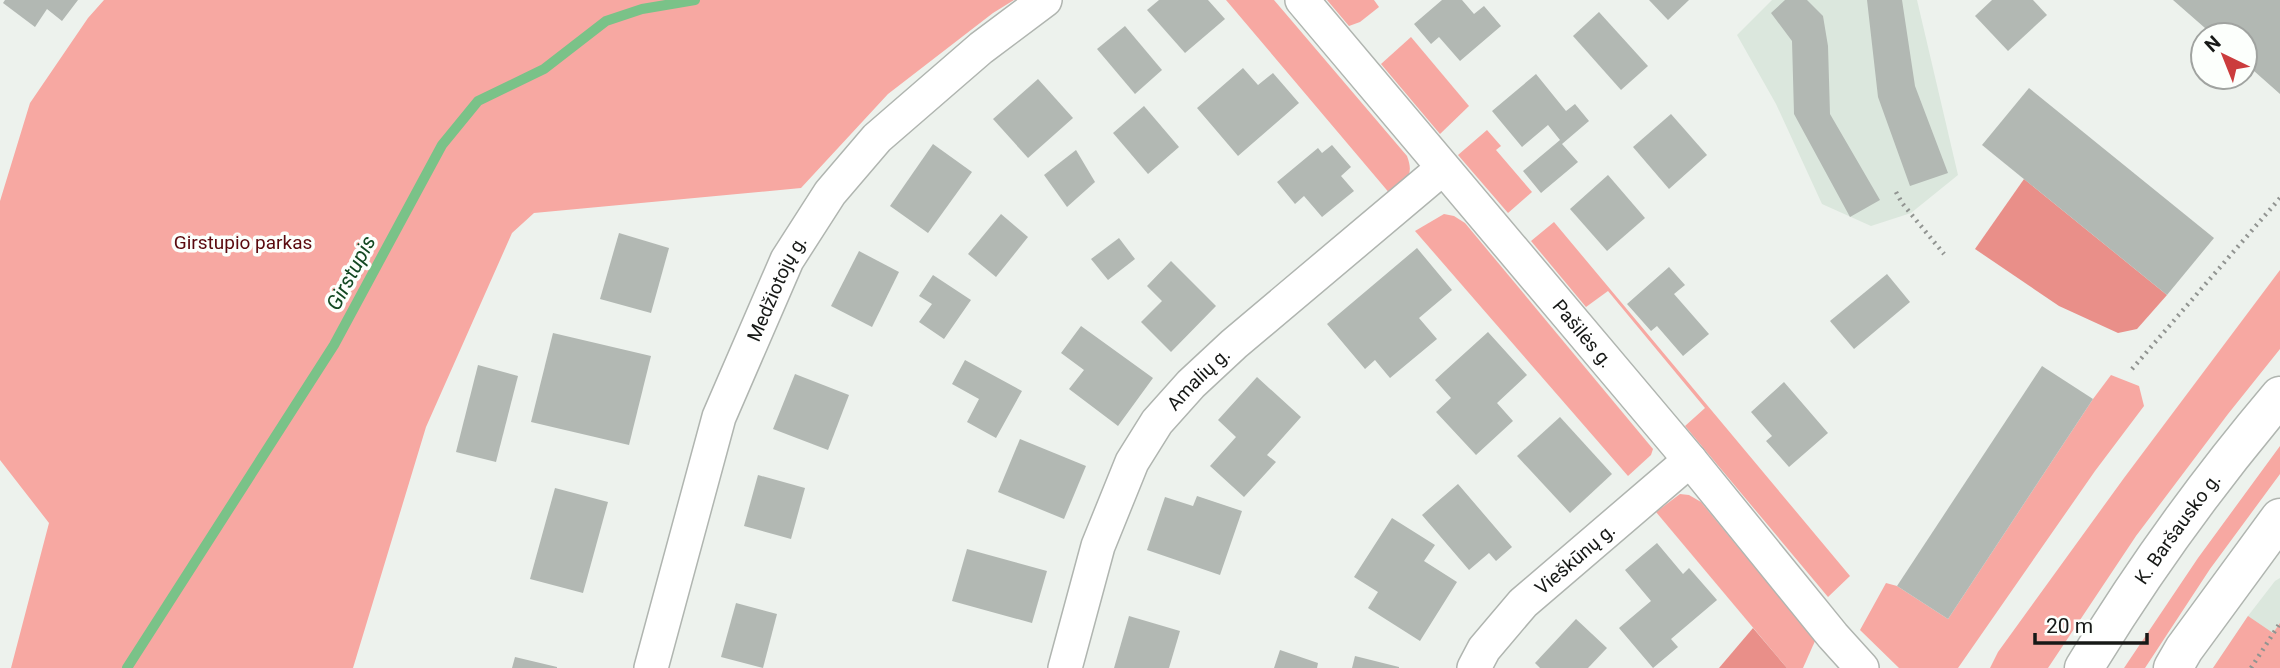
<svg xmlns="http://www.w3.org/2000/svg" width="2280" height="668" viewBox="0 0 2280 668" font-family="Roboto,sans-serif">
<rect width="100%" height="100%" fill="#edf2ed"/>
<g fill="#dbe7dd">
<path d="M1772 0H1917L1958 175 1911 213 1871 226 1822 204 1776 104 1737 35Z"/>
<path d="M2280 578V668H2213L2248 616 2275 581Z"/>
</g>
<g fill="#f7a8a2">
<path d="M104 0H1014L993 13 888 94 801 188 534 213 512 233 426 427 353 668H11L49 523 0 460V201L30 103 88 18Z"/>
<path d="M1226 0H1274L1407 156C1415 177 1405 180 1391 195Z"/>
<path d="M1327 0H1374L1379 7 1360 22 1349 26Z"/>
<path d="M1411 37 1469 106 1440 134 1381 64Z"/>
<path d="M1487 130 1501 146 1496 150 1532 192 1508 213 1458 155Z"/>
<path d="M1444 214 1454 216 1465 223 1653 449 1651 455 1628 476 1415 231Z"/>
<path d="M1554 222 1850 576 1828 597 1685 426 1705 408 1608 291 1586 307 1531 241Z"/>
<path d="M2280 270V349L2228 414 2136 536 2048 668H1990L1998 652 2124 478Z"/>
<path d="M2111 375 2139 386 2144 406 2095 471 1958 668H1899L1860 630 1886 583 1897 586 1948 619 2093 399Z"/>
<path d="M2280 446V474L2210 569 2145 668H2124L2198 558Z"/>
<path d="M1680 494 1689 495 1701 502 1815 641 1803 668H1787L1656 512Z"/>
<path d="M2248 616 2273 633 2280 623V668H2213Z"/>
</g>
<g fill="#e98f89">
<path d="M2024 179 2167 295 2137 329 2118 333 2059 306 1975 249Z"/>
<path d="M1753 628 1787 668H1719Z"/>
</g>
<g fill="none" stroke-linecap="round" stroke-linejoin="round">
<path stroke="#7ac288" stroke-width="10" d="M127 668 334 345 442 145 478 101 544 69 606 21 642 9 695 0"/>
</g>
<g fill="#b2b8b3">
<path d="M5 0H78L62 21 47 9 35 27 3 3Z"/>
<path d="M1159 0H1208L1225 19 1185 53 1147 10Z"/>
<path d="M1442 0H1462L1474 14 1484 6 1501 26 1460 61 1439 37 1431 44 1414 24Z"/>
<path d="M1649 0H1689L1668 20Z"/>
<path d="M1785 0H1807L1823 16 1828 46 1830 114 1880 200 1850 217 1794 114 1792 41 1771 13Z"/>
<path d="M1867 0H1902L1915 86 1948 173 1910 186 1878 97Z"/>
<path d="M1992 0H2033L2047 15 2008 51 1975 16Z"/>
<path d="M2173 0H2280V94L2245 63V35H2213Z"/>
<path d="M1599 12 1648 66 1621 90 1573 36Z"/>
<path d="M1125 26 1162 70 1135 94 1097 49Z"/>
<path d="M1243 68 1258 85 1273 73 1299 103 1238 156 1197 108Z"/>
<path d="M1536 74 1566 111 1575 104 1589 121 1562 144 1578 162 1541 193 1523 171 1560 140 1548 125 1522 147 1492 111Z"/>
<path d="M1038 79 1073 118 1028 158 993 119Z"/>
<path d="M2029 88 2214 238 2167 295 1982 145Z"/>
<path d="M1144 106 1179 147 1148 174 1113 133Z"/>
<path d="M1671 114 1707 155 1669 189 1633 147Z"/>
<path d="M933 144 972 172 928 233 890 206Z"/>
<path d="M1332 145 1351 167 1341 176 1354 191 1322 217 1304 196 1295 204 1277 182 1318 148 1322 153Z"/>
<path d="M1076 150 1095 182 1067 207 1044 175Z"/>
<path d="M1608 175 1645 218 1607 251 1570 209Z"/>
<path d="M1001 214 1028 237 996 277 968 254Z"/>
<path d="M619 233 669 248 651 313 600 299Z"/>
<path d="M1119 238 1135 259 1108 280 1091 259Z"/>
<path d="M1417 248 1452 290 1419 318 1437 339 1390 378 1375 360 1365 369 1327 324Z"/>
<path d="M859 251 899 272 872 327 831 306Z"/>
<path d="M1171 261 1216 306 1171 352 1141 322 1162 301 1147 286Z"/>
<path d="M1669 267 1685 285 1674 294 1709 334 1683 356 1657 326 1651 331 1627 304Z"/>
<path d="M1887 274 1910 302 1854 349 1830 321Z"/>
<path d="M933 275 971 300 944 339 919 322 932 304 919 296Z"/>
<path d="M1081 326 1153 378 1118 426 1069 389 1084 370 1061 353Z"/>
<path d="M1488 332 1527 375 1497 403 1513 421 1476 455 1436 412 1451 398 1435 380Z"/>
<path d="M553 333 651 356 629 445 531 422Z"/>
<path d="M965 360 1022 391 996 438 967 422 979 399 952 384Z"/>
<path d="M478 365 518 376 496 462 456 452Z"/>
<path d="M2042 366 2093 399 1948 619 1897 586Z"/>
<path d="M795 374 849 395 828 450 773 429Z"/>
<path d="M1257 377 1301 417 1267 455 1276 462 1244 497 1210 466 1236 437 1218 420Z"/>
<path d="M1784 382 1828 433 1789 467 1766 441 1772 436 1751 412Z"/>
<path d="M1560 417 1612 474 1570 513 1517 456Z"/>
<path d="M1020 439 1086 466 1064 519 998 492Z"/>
<path d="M758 475 805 488 791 539 744 526Z"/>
<path d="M1458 484 1512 547 1496 561 1489 553 1469 570 1422 515Z"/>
<path d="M555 488 608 502 583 593 530 579Z"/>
<path d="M1197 496 1242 511 1220 575 1147 550 1165 497 1193 506Z"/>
<path d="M1392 518 1435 545 1424 561 1457 582 1420 641 1368 608 1378 592 1354 577Z"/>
<path d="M1657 543 1683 574 1689 568 1717 600 1671 639 1678 647 1653 668 1619 628 1651 601 1625 570Z"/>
<path d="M967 549 1047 571 1032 623 952 601Z"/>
<path d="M736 603 777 614 763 668 721 657Z"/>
<path d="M1129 616 1180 631 1169 668H1114Z"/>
<path d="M1576 619 1607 648 1588 668H1540L1535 663Z"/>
<path d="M1280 650 1318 663 1317 668H1274Z"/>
<path d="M1355 656 1399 667V668H1352Z"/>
<path d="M515 657 557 667V668H512Z"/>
</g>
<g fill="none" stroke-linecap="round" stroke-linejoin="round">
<defs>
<g id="minor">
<path id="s1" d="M1302 0 1690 460 1833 636 1862 668"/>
<path id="s2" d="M651 668 719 417 787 260 830 193 877 138 981 48 1045 0"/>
<path id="s3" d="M1065 668 1098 546 1132 462 1157 422 1191 384 1234 344 1443 168"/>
<path id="s4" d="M1474 668 1484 649 1523 603 1690 460"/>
</g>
<g id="primary">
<path id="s5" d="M2084 668C2142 572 2208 481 2280 396"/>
<path d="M2173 668 2184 649 2280 518"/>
</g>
</defs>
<use href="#minor" stroke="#b0b5b0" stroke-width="36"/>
<use href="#primary" stroke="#b0b5b0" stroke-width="41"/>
<g stroke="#919491" stroke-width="4.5" stroke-dasharray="2 5" stroke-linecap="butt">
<path d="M1896 192 1902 203 1944 254"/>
<path d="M2132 369 2280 198"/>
<path d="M2251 668 2280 623"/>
</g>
<use href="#minor" stroke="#fff" stroke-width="33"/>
<use href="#primary" stroke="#fff" stroke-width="38"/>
</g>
<g text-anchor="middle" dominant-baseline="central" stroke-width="7" stroke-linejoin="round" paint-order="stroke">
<g font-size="19" fill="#5a090e" stroke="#fcfffc">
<text x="243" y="242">Girstupio parkas</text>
</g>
<g font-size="19" fill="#171917" stroke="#fcfffc">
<text stroke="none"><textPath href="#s2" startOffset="401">Medžiotojų g.</textPath></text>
<text stroke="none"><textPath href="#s1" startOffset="436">Pašilės g.</textPath></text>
<text stroke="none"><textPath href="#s3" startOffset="324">Amalių g.</textPath></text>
<text stroke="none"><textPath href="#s5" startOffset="168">K. Baršausko g.</textPath></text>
<text stroke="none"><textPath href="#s4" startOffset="150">Vieškūnų g.</textPath></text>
</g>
<g font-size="21" font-style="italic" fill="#134822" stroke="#fcfffc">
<text transform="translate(351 273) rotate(-62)">Girstupis</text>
</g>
</g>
<g transform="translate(2224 56) rotate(317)"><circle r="33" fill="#fcfffc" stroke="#a0a3a0" stroke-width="2"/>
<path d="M0-5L12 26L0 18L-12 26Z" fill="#cb3c3d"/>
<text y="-10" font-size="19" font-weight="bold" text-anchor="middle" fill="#171917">N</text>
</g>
<path d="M2035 633v10h112v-10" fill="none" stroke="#171917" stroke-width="3.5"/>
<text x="2046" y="633" font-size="21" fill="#171917" stroke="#fcfffc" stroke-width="5" paint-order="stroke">20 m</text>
</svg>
